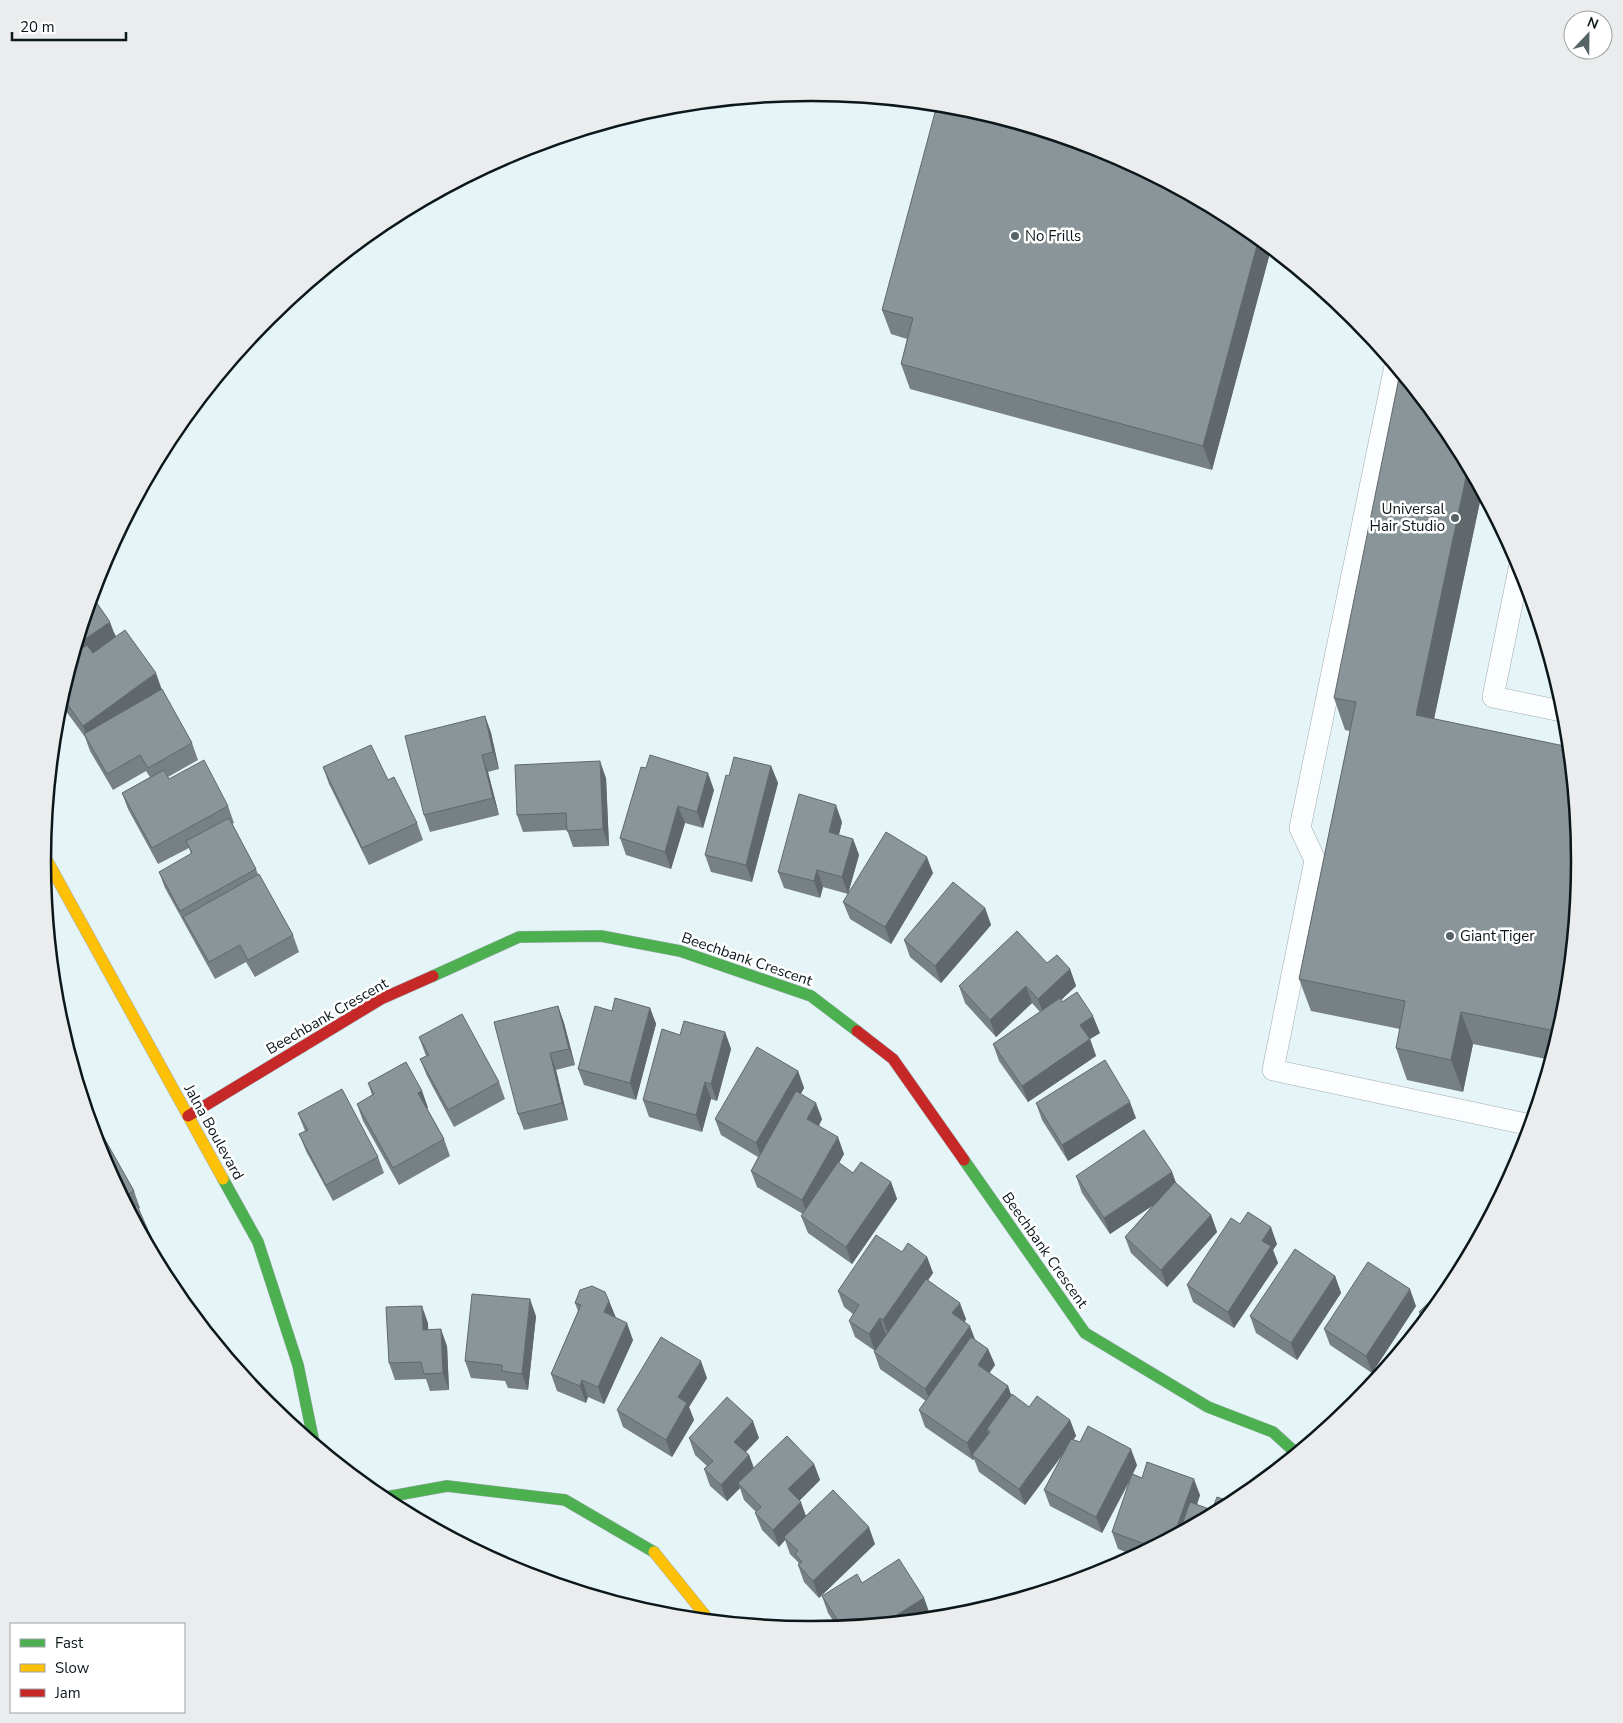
<svg xmlns="http://www.w3.org/2000/svg" width="1623" height="1723" viewBox="0 0 1623 1723" font-family="'Nunito Sans',sans-serif">
<rect width="100%" height="100%" fill="#e5f4f7"/>
<g fill="none" stroke-linecap="round" stroke-linejoin="round">
<defs>
<g id="lane">
<path d="M1395 366 1300 828 1315 860 1273 1070 1531 1125"/>
<path d="M1520 564 1493 697 1566 712"/>
</g>
<g id="fast">
<path d="M433 976 519 937 601 936 680 951 811 996 857 1031"/>
<path d="M964 1160 1085 1333 1208 1407 1273 1432 1296 1453"/>
<path d="M223 1179 258 1242 298 1365 314 1443"/>
<path d="M381 1498 447 1486 565 1500 654 1552"/>
</g>
<g id="slow">
<path d="M43 853 223 1179"/>
<path d="M654 1552 709 1620"/>
</g>
<g id="jam">
<path d="M857 1031 893 1059 964 1160"/>
<path d="M188 1116 381 999 433 976"/>
</g>
</defs>
<use href="#lane" stroke="#a0acaf" stroke-width="22"/>
<use href="#fast" stroke="#a0acaf" stroke-width="12"/>
<use href="#slow" stroke="#a0acaf" stroke-width="12"/>
<use href="#jam" stroke="#a0acaf" stroke-width="12"/>
<use href="#lane" stroke="#fbfdfe" stroke-width="21"/>
<use href="#fast" stroke="#4caf50" stroke-width="11"/>
<use href="#slow" stroke="#ffc107" stroke-width="11"/>
<use href="#jam" stroke="#c62828" stroke-width="11"/>
</g>
<g fill="#778084">
<path d="M1239 222 1271 249 1212 470 910 389 901 364 907 339 891 334 882 310Z"/>
<path d="M1482 492 1434 719 1566 1012 1551 1060 1473 1044 1463 1092 1407 1080 1396 1048 1400 1029 1311 1011 1299 979 1350 731 1345 730 1334 698Z"/>
<path d="M92 596 116 636 162 690 192 743 198 760 168 777 169 779 228 806 234 823 232 824 256 869 258 874 293 935 299 952 255 977 246 962 215 979 165 888 159 872 191 854 189 848 158 864 128 809 122 793 150 777 146 771 113 790 90 751 85 737 60 703Z"/>
<path d="M485 716 491 733 499 769 488 772 499 815 430 832 424 815Z"/>
<path d="M771 766 778 783 752 882 711 872 705 855 729 776Z"/>
<path d="M323 767 388 780 417 823 423 840 369 865 329 784Z"/>
<path d="M646 768 714 790 703 828 685 823 671 869 626 855 620 838Z"/>
<path d="M606 778 609 846 573 847 567 830 523 832 517 815Z"/>
<path d="M842 822 839 835 853 839 859 855 848 894 823 887 820 898 784 888 778 872Z"/>
<path d="M933 873 891 944 850 919 843 902Z"/>
<path d="M985 908 991 925 941 983 910 957 904 940Z"/>
<path d="M1047 963 1070 969 1076 986 1061 1000 1100 1033 1090 1039 1096 1056 1028 1102 999 1061 993 1044 1040 1012 1032 1003 996 1037 965 1003 959 986Z"/>
<path d="M558 1006 564 1023 575 1065 556 1070 568 1120 524 1130 518 1114Z"/>
<path d="M650 1008 656 1024 636 1100 584 1085 578 1069 612 1011Z"/>
<path d="M725 1032 731 1049 717 1101 711 1099 702 1132 649 1117 643 1100 680 1035Z"/>
<path d="M419 1037 499 1082 505 1099 454 1127 427 1076 420 1059 426 1056Z"/>
<path d="M798 1071 804 1088 801 1094 822 1119 819 1126 844 1154 839 1163 853 1173 891 1182 897 1199 852 1264 808 1233 801 1216 803 1214 757 1187 751 1171 758 1157 721 1135 715 1119Z"/>
<path d="M368 1083 422 1091 428 1108H427L444 1139 450 1156 399 1185 363 1121 357 1104 372 1095Z"/>
<path d="M1036 1103 1136 1118 1068 1161 1042 1120Z"/>
<path d="M87 1110 99 1131 101 1137 134 1191 140 1208 138 1209 162 1263 168 1280H167L101 1156Z"/>
<path d="M298 1113 378 1157 384 1173 333 1201 306 1151 299 1134 305 1131Z"/>
<path d="M1172 1172 1176 1183 1211 1215 1217 1232 1167 1287 1131 1253 1125 1237 1153 1205 1110 1234 1082 1193 1076 1176Z"/>
<path d="M1240 1224 1277 1244 1273 1250 1278 1263 1234 1328 1193 1302 1187 1285Z"/>
<path d="M902 1252 927 1257 933 1273 928 1280 966 1319 965 1322 975 1340 988 1349 995 1365 989 1373 1008 1386 1011 1395 1029 1407 1070 1420 1076 1436 1073 1440 1137 1465 1133 1474 1142 1478 1200 1495 1197 1505 1212 1510 1234 1503 1136 1556 1118 1549 1112 1532 1132 1477 1102 1533 1050 1506 1044 1490 1064 1453 1025 1505 979 1472 974 1459 973 1460 925 1427 919 1410 926 1401 880 1369 874 1352 875 1351 855 1337 849 1321 853 1314 844 1307 838 1291Z"/>
<path d="M1335 1276 1341 1293 1297 1360 1256 1333 1250 1316Z"/>
<path d="M1451 1289 1423 1323 1419 1312Z"/>
<path d="M609 1301 616 1318 633 1340 604 1404 588 1397 586 1403 557 1391 551 1374 578 1311 575 1303Z"/>
<path d="M1416 1306 1372 1373 1330 1345 1324 1329Z"/>
<path d="M536 1316 528 1390 508 1388 505 1381 471 1378 465 1361Z"/>
<path d="M428 1323V1330L447 1346 449 1390 430 1391 426 1379 395 1380 389 1363Z"/>
<path d="M707 1378 689 1407 694 1420 672 1457 623 1427 617 1410Z"/>
<path d="M689 1438H759L746 1452 749 1455 754 1468 814 1464 820 1480 799 1501 806 1516 875 1544 819 1598 804 1582 798 1565H799L798 1562 790 1554 785 1540 779 1547 762 1530 755 1513 756 1512 744 1500 740 1488 727 1501 710 1486 704 1469 707 1466 695 1455Z"/>
<path d="M862 1583 924 1598 930 1615 923 1620 838 1628 828 1613 822 1596Z"/>
</g>
<g fill="#61686b">
<path d="M1259 238 1271 249 1212 470 1203 446Z"/>
<path d="M1468 467 1482 492 1428 747 1416 715Z"/>
<path d="M110 622 116 638 69 671 78 644Z"/>
<path d="M156 673 162 690 89 743 83 726Z"/>
<path d="M485 716 491 733 499 769 493 752Z"/>
<path d="M482 755 488 772 499 815 493 798Z"/>
<path d="M600 761 606 778 609 846 603 829Z"/>
<path d="M771 766 778 783 752 882 746 865Z"/>
<path d="M708 773 714 790 703 828 697 812Z"/>
<path d="M836 805 842 822 835 849 829 832Z"/>
<path d="M678 806 685 823 671 869 665 852Z"/>
<path d="M853 839 859 855 848 894 842 877Z"/>
<path d="M927 857 933 873 891 944 885 927Z"/>
<path d="M817 870 823 887 820 898 814 881Z"/>
<path d="M985 908 991 925 941 983 935 966Z"/>
<path d="M1070 969 1076 986 1044 1016 1038 999Z"/>
<path d="M1026 986 1032 1003 996 1037 990 1020Z"/>
<path d="M558 1006 564 1023 575 1065 569 1049Z"/>
<path d="M650 1008 656 1024 636 1100 630 1083Z"/>
<path d="M1461 1012 1473 1044 1463 1092 1451 1060Z"/>
<path d="M1093 1016 1100 1033 1090 1039 1096 1056 1028 1102 1022 1086 1080 1025Z"/>
<path d="M725 1032 731 1049 717 1101 711 1084Z"/>
<path d="M550 1053 556 1070 568 1120 562 1103Z"/>
<path d="M798 1071 804 1088 762 1160 756 1143Z"/>
<path d="M705 1082 711 1099 702 1132 696 1115Z"/>
<path d="M422 1091 428 1108 424 1110 418 1093Z"/>
<path d="M1130 1102 1136 1118 1068 1161 1062 1145Z"/>
<path d="M816 1103 822 1119 813 1136 807 1119Z"/>
<path d="M838 1137 844 1154 808 1217 802 1200Z"/>
<path d="M1172 1172 1178 1189 1110 1234 1104 1218Z"/>
<path d="M891 1182 897 1199 852 1264 846 1247Z"/>
<path d="M1211 1215 1217 1232 1167 1287 1161 1270Z"/>
<path d="M1271 1227 1277 1244 1273 1250 1278 1263 1234 1328 1228 1312 1262 1241Z"/>
<path d="M927 1257 933 1273 889 1337 883 1320Z"/>
<path d="M1335 1276 1341 1293 1297 1360 1291 1343Z"/>
<path d="M1410 1289 1416 1306 1372 1373 1366 1356Z"/>
<path d="M530 1299 536 1316 528 1390 522 1374Z"/>
<path d="M609 1301 616 1318 604 1312Z"/>
<path d="M960 1303 966 1319 959 1330 952 1313Z"/>
<path d="M422 1306 428 1323 429 1347 423 1330Z"/>
<path d="M880 1318 886 1335 875 1351 869 1334Z"/>
<path d="M627 1323 633 1340 604 1404 598 1387Z"/>
<path d="M970 1326 976 1342 932 1405 925 1389Z"/>
<path d="M441 1329 447 1346 449 1390 443 1373Z"/>
<path d="M988 1349 995 1365 984 1381 978 1365Z"/>
<path d="M701 1361 707 1378 689 1407 694 1420 672 1457 666 1440 678 1397Z"/>
<path d="M582 1380 588 1397 586 1403 580 1386Z"/>
<path d="M1008 1386 1014 1403 990 1432 987 1429 989 1437 972 1455 974 1459 973 1460 967 1443Z"/>
<path d="M1070 1420 1076 1436 1025 1505 1019 1489Z"/>
<path d="M753 1421 759 1438 740 1458 734 1442Z"/>
<path d="M1131 1449 1137 1465 1102 1533 1096 1517Z"/>
<path d="M749 1455 755 1472 738 1483 740 1488 727 1501 721 1485Z"/>
<path d="M814 1464 820 1480 794 1506 788 1489Z"/>
<path d="M1194 1479 1200 1495 1189 1528 1174 1535Z"/>
<path d="M801 1502 807 1519 784 1537 785 1540 779 1547 773 1530Z"/>
<path d="M869 1527 875 1544 819 1598 813 1581Z"/>
<path d="M924 1598 930 1615 923 1620 884 1623Z"/>
</g>
<g fill="#8a9599" stroke="#61686b">
<path d="M937 105 962 107 1106 151 1239 222 1259 238 1203 446 901 364 913 318 882 310Z"/>
<path d="M1400 373 1451 435 1468 467 1416 715 1569 747 1580 862 1566 1012 1560 1032 1461 1012 1451 1060 1396 1048 1405 1001 1299 979 1356 702 1334 698Z"/>
<path d="M92 596 110 622 78 644Z"/>
<path d="M125 630 156 673 83 726 62 697 75 653 87 645 93 653Z"/>
<path d="M162 689 192 743 148 768 140 755 107 774 84 734Z"/>
<path d="M485 716 493 752 482 755 493 798 424 815 405 736Z"/>
<path d="M371 745 388 780 394 777 417 823 362 848 323 767Z"/>
<path d="M650 755 708 773 697 812 678 806 665 852 620 838 641 767 646 768Z"/>
<path d="M734 757 771 766 746 865 705 855 726 775 729 776Z"/>
<path d="M204 760 228 806 152 848 122 793 164 770 169 779Z"/>
<path d="M600 761 603 829 567 831 566 813 517 815 515 765Z"/>
<path d="M799 794 836 805 829 832 853 839 842 877 817 870 814 881 778 872Z"/>
<path d="M229 818 256 869 180 911 159 872 192 853 186 841Z"/>
<path d="M886 832 927 857 885 927 843 902Z"/>
<path d="M259 874 293 935 248 960 240 945 209 962 183 917Z"/>
<path d="M953 882 985 908 935 966 904 940Z"/>
<path d="M1017 931 1047 963 1057 955 1070 969 1038 999 1026 986 990 1020 959 986Z"/>
<path d="M1077 992 1093 1016 1080 1025 1090 1039 1022 1086 993 1044 1060 998 1062 1002Z"/>
<path d="M615 998 650 1008 630 1083 578 1069 595 1006 612 1011Z"/>
<path d="M558 1006 569 1049 550 1053 562 1103 518 1114 494 1022Z"/>
<path d="M462 1014 499 1082 448 1110 420 1059 429 1055 419 1037Z"/>
<path d="M684 1021 725 1032 711 1084 705 1082 696 1115 643 1100 662 1029 680 1035Z"/>
<path d="M757 1047 798 1071 756 1143 715 1119Z"/>
<path d="M1105 1060 1130 1102 1062 1145 1036 1103Z"/>
<path d="M406 1062 422 1091 418 1093 444 1139 393 1168 357 1104 374 1094 368 1083Z"/>
<path d="M342 1089 378 1157 326 1185 299 1134 308 1130 298 1113Z"/>
<path d="M796 1091 816 1103 807 1119 838 1137 802 1200 751 1171Z"/>
<path d="M87 1110 99 1131 94 1134Z"/>
<path d="M1144 1130 1172 1172 1104 1218 1076 1176Z"/>
<path d="M103 1136 134 1191 123 1197 101 1156 96 1139Z"/>
<path d="M838 1162 853 1173 861 1162 891 1182 846 1247 801 1216Z"/>
<path d="M1175 1182 1211 1215 1161 1270 1125 1237Z"/>
<path d="M137 1205 162 1263 159 1264 129 1208Z"/>
<path d="M1248 1212 1271 1227 1262 1241 1271 1246 1228 1312 1187 1285 1231 1218 1240 1224Z"/>
<path d="M876 1235 902 1252 908 1243 927 1257 883 1320 880 1318 869 1334 849 1321 859 1305 838 1291Z"/>
<path d="M1295 1249 1335 1276 1291 1343 1250 1316Z"/>
<path d="M1368 1262 1410 1289 1366 1356 1324 1329Z"/>
<path d="M1459 1273 1451 1289 1426 1319 1419 1312Z"/>
<path d="M926 1279 960 1303 952 1313 970 1326 925 1389 874 1352Z"/>
<path d="M174 1285 177 1295 170 1286Z"/>
<path d="M592 1286 605 1292 609 1301 604 1312 627 1323 598 1387 582 1380 580 1386 551 1374 581 1305 575 1303 580 1290Z"/>
<path d="M472 1294 530 1299 522 1374 502 1371V1365L465 1361Z"/>
<path d="M422 1306 423 1330 441 1329 443 1373 424 1374 421 1362 389 1363 386 1307Z"/>
<path d="M661 1337 701 1361 678 1397 687 1403 666 1440 617 1410Z"/>
<path d="M971 1337 988 1349 978 1365 1008 1386 967 1443 919 1410Z"/>
<path d="M1012 1394 1029 1407 1037 1396 1070 1420 1019 1489 972 1455 990 1432 987 1429Z"/>
<path d="M727 1397 753 1421 734 1442 749 1455 721 1485 704 1469 713 1461 689 1438Z"/>
<path d="M1088 1426 1131 1449 1096 1517 1044 1490 1071 1439 1080 1442Z"/>
<path d="M787 1436 814 1464 788 1489 801 1502 773 1530 755 1513 761 1507 738 1483Z"/>
<path d="M1147 1462 1194 1479 1174 1535 1153 1547 1112 1532 1132 1474 1142 1478Z"/>
<path d="M833 1490 869 1527 813 1581 798 1565 802 1562 795 1554 798 1551 784 1537Z"/>
<path d="M1217 1497 1234 1503 1179 1533 1190 1502 1212 1510Z"/>
<path d="M899 1559 924 1598 884 1623 842 1627 822 1596 857 1574 862 1583Z"/>
<path d="M499 1562H500L523 1574 517 1572Z"/>
<path d="M534 1571 554 1581 553 1583 531 1576Z"/>
</g>
<g fill="#576467" stroke="#fff" stroke-width="2">
<circle cx="1015" cy="236" r="5"/>
<circle cx="1455" cy="518" r="5"/>
<circle cx="1450" cy="936" r="5"/>
</g>
<g text-anchor="middle" dominant-baseline="central" stroke-width="5" stroke-linejoin="round" paint-order="stroke">
<g font-size="15" fill="#0b171a" stroke="#fff" text-anchor="start">
<text x="1025" y="236">No Frills</text>
<text x="1445" y="509" text-anchor="end">Universal<tspan x="1445" dy="17">Hair Studio</tspan></text>
<text x="1460" y="936">Giant Tiger</text>
</g>
<g font-size="15" fill="#0b171a" stroke="#fff">
<text transform="translate(747 959) rotate(19)">Beechbank Crescent</text>
<text transform="translate(327 1016) rotate(-30)">Beechbank Crescent</text>
<text transform="translate(214 1132) rotate(61)">Jalna Boulevard</text>
<text transform="translate(1045 1250) rotate(55)">Beechbank Crescent</text>
</g>
</g>
<path d="M0 0H1623V1723H0ZM51 861a760 760 0 1 1 1520 0a760 760 0 1 1-1520 0Z" fill="#ebeced" fill-rule="evenodd"/>
<path fill="none" stroke="#0b171a" stroke-width="2.5" d="M51 861a760 760 0 1 1 1520 0a760 760 0 1 1-1520 0Z"/>
<rect x="10" y="1623" width="175" height="90" fill="#ffffff" stroke="#9da2a3"/>
<rect x="20" y="1639" width="25" height="8" fill="#4caf50" stroke="#9da2a3"/>
<text x="55" y="1648" font-size="15" fill="#0b171a">Fast</text>
<rect x="20" y="1664" width="25" height="8" fill="#ffc107" stroke="#9da2a3"/>
<text x="55" y="1673" font-size="15" fill="#0b171a">Slow</text>
<rect x="20" y="1689" width="25" height="8" fill="#c62828" stroke="#9da2a3"/>
<text x="55" y="1698" font-size="15" fill="#0b171a">Jam</text>
<g transform="translate(1588 35) rotate(22)"><circle r="24" fill="#ffffff" stroke="#9da2a3"/>
<path d="M0-4L9 19L0 12L-9 19Z" fill="#576467"/>
<text y="-8" font-size="14" font-weight="bold" text-anchor="middle" fill="#0b171a">N</text>
</g>
<path d="M12 32v8h114v-8" fill="none" stroke="#0b171a" stroke-width="2.5"/>
<text x="20" y="32" font-size="15" fill="#0b171a" stroke="#ffffff" stroke-width="4" paint-order="stroke">20 m</text>
</svg>
